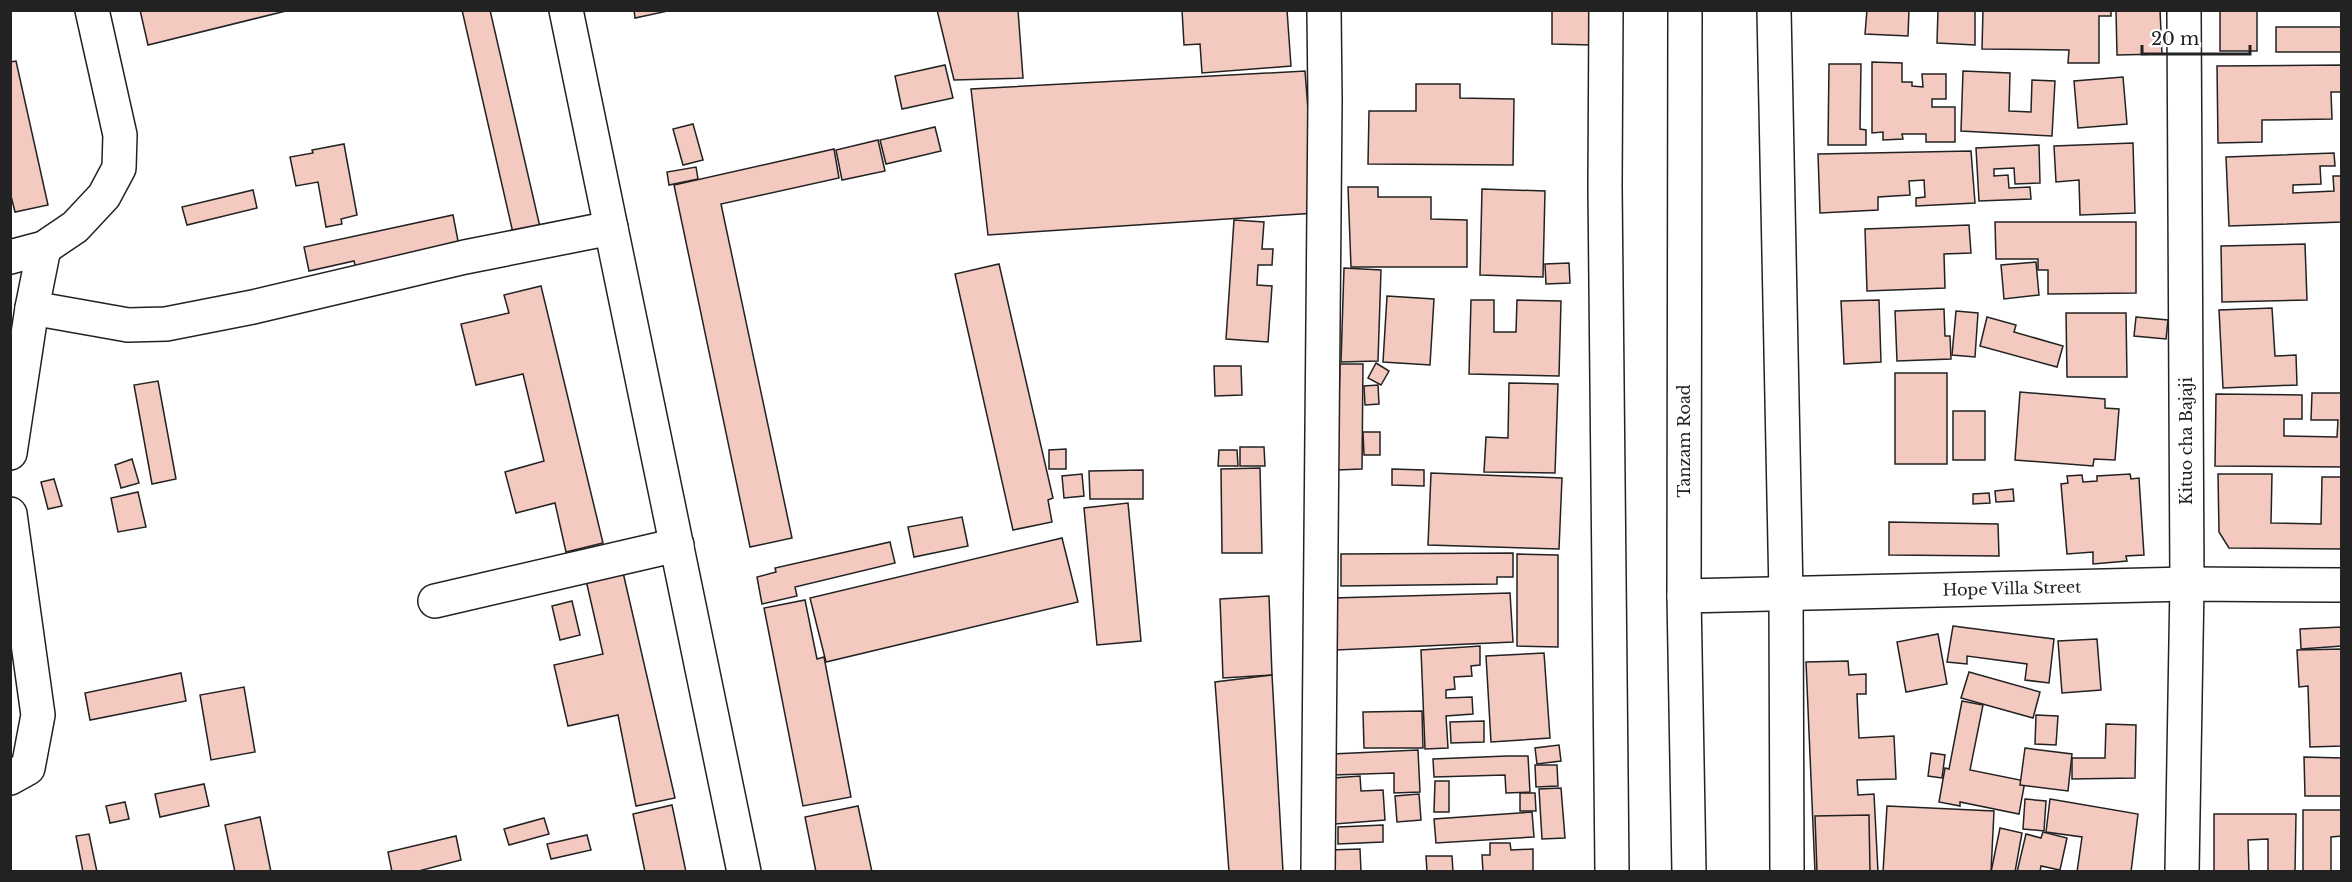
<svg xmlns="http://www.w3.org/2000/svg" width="2352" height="882" viewBox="0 0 2352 882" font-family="'Libre Baskerville',serif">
<rect width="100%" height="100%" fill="#fff"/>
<g fill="#f3c9c0" stroke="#222" stroke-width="1.5">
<path d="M140 10H290L148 45Z"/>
<path d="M462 10H490L540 227 513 233Z"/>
<path d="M634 10H668V11L635 18Z"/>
<path d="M937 10H1018L1023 78 954 80Z"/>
<path d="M1182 10H1287L1291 66 1202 73 1200 44 1184 45Z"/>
<path d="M1552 10H1591V45L1552 44Z"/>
<path d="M1867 10H1909L1908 36 1865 34Z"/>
<path d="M1938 10H1975V45L1937 43Z"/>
<path d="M1983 10H2111V16H2099V63H2068L2069 50 1982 49Z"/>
<path d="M2116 10H2160L2162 54 2117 55Z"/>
<rect x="2220" y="10" width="37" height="41"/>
<rect x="2276" y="27" width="66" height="25"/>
<path d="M16 61 48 205 15 212 10 192V62Z"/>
<path d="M1872 62 1902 63V82H1912V86L1923 87 1922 74H1946V99H1932V107H1955V142H1926V134H1902L1903 139 1883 140V132L1872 133Z"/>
<path d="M1829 64H1861L1860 129 1866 130V145H1828Z"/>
<path d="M945 65 953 98 902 109 895 76Z"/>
<path d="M2342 65V92H2331L2332 119 2262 120V142L2218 143 2217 66Z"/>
<path d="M1305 71 1316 213 988 235 971 89Z"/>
<path d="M1963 71 2010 73 2009 111 2031 112 2032 80 2055 81 2052 136 1961 131Z"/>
<path d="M2123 77 2127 124 2078 128 2074 81Z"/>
<path d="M1416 84H1460V98L1514 99 1513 165 1368 164 1369 111H1416Z"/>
<path d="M693 124 703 160 683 165 673 129Z"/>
<path d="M935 127 941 151 886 164 880 140Z"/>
<path d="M878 140 885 171 842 180 836 150Z"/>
<path d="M2133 143 2135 213 2080 215 2079 180 2056 182 2054 146Z"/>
<path d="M344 144 357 215 341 219 342 224 326 227 318 182 296 186 290 157 313 153 312 150Z"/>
<path d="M2039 145 2040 183 2015 184 2014 168 1994 169V176L2008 175 2009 188 2030 187 2031 199 1979 201 1976 148Z"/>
<path d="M834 149 839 178 721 204 792 538 750 547 674 185Z"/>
<path d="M1971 151 1975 203 1916 206V198L1925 197 1924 180 1909 181 1910 195 1878 197V210L1820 213 1818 154Z"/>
<path d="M2334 153 2335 166H2320L2321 184 2293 185V193L2334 191 2333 176H2342V222L2229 226 2226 157Z"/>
<path d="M696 167 698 179 669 185 667 172Z"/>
<path d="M1348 187H1378V197H1431V219L1467 220V267H1351Z"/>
<path d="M1482 189 1545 191 1543 277 1480 275Z"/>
<path d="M253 190 257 208 187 225 182 207Z"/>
<path d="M453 215 459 246 356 269 354 261 309 271 304 247Z"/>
<path d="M1234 220 1264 222 1262 249H1273L1272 265H1258L1257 285 1272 286 1268 342 1226 339Z"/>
<path d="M1995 222H2136V293L2048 294V270H2038V259H1996Z"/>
<path d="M1969 225 1971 253 1944 254 1945 288 1867 291 1865 229Z"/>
<path d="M2305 244 2307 300 2222 302 2221 246Z"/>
<path d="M2036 262 2039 295 2004 299 2001 265Z"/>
<path d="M1569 263 1570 283 1546 284 1545 264Z"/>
<path d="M999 264 1053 498 1048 500 1052 522 1013 530 955 274Z"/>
<path d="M1344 268 1381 270 1378 361 1341 362Z"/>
<path d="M541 286 603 543 566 552 555 503 516 513 505 472 544 461 523 374 476 385 461 324 509 313 504 295Z"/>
<path d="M1387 296 1434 299 1430 365 1383 362Z"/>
<path d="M1471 300H1494V332H1516L1517 300 1561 301 1559 376 1469 374Z"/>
<path d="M1879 300 1881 362 1844 364 1841 301Z"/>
<path d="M2272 308 2275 356 2296 355 2297 385 2223 388 2219 310Z"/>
<path d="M1944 309 1945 336H1950L1951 359 1897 361 1895 311Z"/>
<path d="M1956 311 1978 313 1975 357 1952 355Z"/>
<path d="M2066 313H2126L2127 377H2067Z"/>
<path d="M1987 317 2016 325 2014 332 2063 346 2057 367 1980 346Z"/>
<path d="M2136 317 2168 320 2166 339 2134 336Z"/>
<path d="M1376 363 1389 371 1381 385 1368 378Z"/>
<path d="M1340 364H1363L1362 469 1337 470Z"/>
<path d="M1214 366H1241L1242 395 1215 396Z"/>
<rect x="1895" y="373" width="52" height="91"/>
<path d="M158 381 176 479 152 484 134 385Z"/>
<path d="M1509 383 1558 384 1555 473 1484 472 1486 437 1508 438Z"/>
<path d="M1378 385 1379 404 1365 405 1364 386Z"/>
<path d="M2020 392 2105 399V408L2119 409 2115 460 2094 459 2093 466 2015 460Z"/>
<path d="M2312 393H2342V467L2215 466 2216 394 2302 395V419H2284V436L2337 437 2338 420H2311Z"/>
<rect x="1953" y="411" width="32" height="49"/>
<path d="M1363 432H1380V455H1364Z"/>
<path d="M1240 447H1264L1265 466H1240Z"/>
<path d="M1066 449V469H1049V450Z"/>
<path d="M1219 450H1237L1238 466H1218Z"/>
<path d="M132 459 139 483 121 488 115 465Z"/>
<path d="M1260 468 1262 553H1222L1221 469Z"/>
<path d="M1392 469 1424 470V486L1392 485Z"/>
<path d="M1143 470V499H1090L1089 471Z"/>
<path d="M1431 473 1562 478 1559 549 1428 545Z"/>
<path d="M1082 474 1084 496 1064 498 1062 476Z"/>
<path d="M2130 474 2131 479 2139 478 2144 555 2126 556 2127 561 2093 564V552L2067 554 2061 484 2068 483 2067 476 2082 475 2083 482 2097 481V476Z"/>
<path d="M2218 474H2272L2271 523 2321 524 2322 477H2342V549L2229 548 2219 532Z"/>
<path d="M54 479 62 506 48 509 41 482Z"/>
<path d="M2013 489 2014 501 1996 502 1995 491Z"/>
<path d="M138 492 146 527 118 532 111 498Z"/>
<path d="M1989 493 1990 503 1973 504V494Z"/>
<path d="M1128 503 1141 641 1097 645 1084 508Z"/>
<path d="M962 517 968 546 914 557 908 527Z"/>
<path d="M1889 522 1998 524 1999 556 1889 555Z"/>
<path d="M1062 538 1078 602 826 662 810 598Z"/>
<path d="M890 542 895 563 795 587 797 596 762 604 757 577 776 572 775 568Z"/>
<path d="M1513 553V577H1497V584L1341 586V554Z"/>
<path d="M1517 554 1558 555V647L1517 646Z"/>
<path d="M622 568 675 798 636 806 618 715 568 726 554 665 603 654 585 576Z"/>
<path d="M1510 593 1513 642 1336 650 1333 598Z"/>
<path d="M1269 596 1272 675 1223 678 1220 599Z"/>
<path d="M805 600 817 659 824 657 851 797 803 806 764 608Z"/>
<path d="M572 601 580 635 560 640 552 606Z"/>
<path d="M1953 626 2054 639 2049 683 2025 680 2027 664 1967 656V664L1947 662Z"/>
<path d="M2342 627V646L2301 649 2300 629Z"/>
<path d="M1938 634 1947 684 1906 692 1897 642Z"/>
<path d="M2097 639 2101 690 2062 693 2058 641Z"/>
<path d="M1480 646V665L1471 666 1472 676 1454 677 1455 689 1446 690V698L1472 697 1473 714 1446 716 1448 748 1425 749 1421 650Z"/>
<path d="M2342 649V746L2310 747 2308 686 2299 687 2297 650Z"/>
<path d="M1544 653 1550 738 1491 742 1486 656Z"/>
<path d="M1848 661 1849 675 1866 674V694H1857L1859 738 1894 736 1896 779 1857 780 1858 795 1874 794 1878 872H1815L1806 662Z"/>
<path d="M1969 672 2040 692 2033 718 1961 698Z"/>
<path d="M181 673 186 701 90 720 85 693Z"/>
<path d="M1272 675 1283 872H1229L1215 682Z"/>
<path d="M244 687 255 752 211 760 200 695Z"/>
<path d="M1962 701 1983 705 1970 770 2025 781 2019 814 1960 802V806L1939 802 1945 768 1949 769Z"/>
<path d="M1422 711 1423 748H1364L1363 712Z"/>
<path d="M2036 715 2058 716 2056 745 2035 744Z"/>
<path d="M1484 721V742L1451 743 1450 722Z"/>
<path d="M2106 724 2136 725 2135 778 2072 779V758H2105Z"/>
<path d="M1559 745 1561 761 1537 764 1535 748Z"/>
<path d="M2025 748 2072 754 2068 791 2020 785Z"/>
<path d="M1418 750 1420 792 1394 793V773L1333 775 1332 754Z"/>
<path d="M1931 753 1945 755 1942 778 1928 776Z"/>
<path d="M1507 756H1528L1530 792 1506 793 1505 775 1434 777 1433 759Z"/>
<path d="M2304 757 2342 758V796H2305Z"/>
<path d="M1535 765H1557L1558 786 1536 787Z"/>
<path d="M1360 776 1361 791 1383 790 1385 820 1335 824 1333 778Z"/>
<path d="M1435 781H1449V812H1434Z"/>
<path d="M204 784 209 806 160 817 155 794Z"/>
<path d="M1561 788 1565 838 1542 839 1539 789Z"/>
<path d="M1520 793H1535L1536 811H1520Z"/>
<path d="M1419 794 1421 820 1397 822 1395 796Z"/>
<path d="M2025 799 2046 801 2044 831 2023 829Z"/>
<path d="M2050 799 2138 814 2131 872H2077L2082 837 2046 832Z"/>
<path d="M125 802 129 819 110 823 106 806Z"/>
<path d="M672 805 686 872H645L633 814Z"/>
<path d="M858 806 872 872H816L805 817Z"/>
<path d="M1887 806 1994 811 1991 872H1883Z"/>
<path d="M2303 810H2342V836L2331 837V872H2303Z"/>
<path d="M1532 812 1534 837 1436 843 1434 819Z"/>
<path d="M2214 814H2296L2295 872H2268V839L2248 840 2249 872H2214Z"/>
<path d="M1869 815 1870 872H1817L1815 816Z"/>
<path d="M260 817 271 872H235L225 825Z"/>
<path d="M544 818 549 834 509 845 504 829Z"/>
<path d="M1383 825V842L1338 844V827Z"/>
<path d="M2000 828 2022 833 2015 872H1991Z"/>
<path d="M2043 832 2067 838 2060 870 2041 866 2040 872H2017L2026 834 2041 838Z"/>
<path d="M89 834 97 872H83L76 836Z"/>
<path d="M587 835 591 850 551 859 547 844Z"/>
<path d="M456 836 461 860 415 872H392L388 852Z"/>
<path d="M1490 843H1510L1511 850 1533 849V872H1483L1482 855H1490Z"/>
<path d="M1360 849 1361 872H1330L1329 850Z"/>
<path d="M1426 856H1452L1453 872H1427Z"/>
</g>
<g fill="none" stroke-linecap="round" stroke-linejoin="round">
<defs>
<g id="minor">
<path d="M566 10 744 872"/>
<path d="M1606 10 1605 186 1612 872"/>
<path d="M1774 10 1786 594 1787 872"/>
<path d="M10 257 44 248 75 227 104 196 119 168 120 135 92 10"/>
<path d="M32 308 128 325 166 324 253 307 465 257 611 228"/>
<path d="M10 453 32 308 44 248"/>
<path d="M10 514 38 715 28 768 10 778"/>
<path id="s1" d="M1684 596 2187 584 2342 585"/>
<path d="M435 601 677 545"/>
<path d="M1318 872 1325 101 1324 10"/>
<path d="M2182 872 2187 584 2184 10"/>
</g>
<path id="highway" d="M1685 10 1684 596 1689 872"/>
</defs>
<use href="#minor" stroke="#222" stroke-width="36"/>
<use href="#highway" stroke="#222" stroke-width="36"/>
<use href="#minor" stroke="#fff" stroke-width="33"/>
<use href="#highway" stroke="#fff" stroke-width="33"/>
</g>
<g text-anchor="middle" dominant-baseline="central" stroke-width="4.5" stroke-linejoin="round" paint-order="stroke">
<g font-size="16" fill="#222" stroke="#fff">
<text transform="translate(1684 441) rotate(-90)">Tanzam Road</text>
<text transform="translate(2186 441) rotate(-90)">Kituo cha Bajaji</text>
<text stroke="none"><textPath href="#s1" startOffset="328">Hope Villa Street</textPath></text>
</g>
</g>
<rect width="2352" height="882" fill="none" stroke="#222222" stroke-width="24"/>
<path d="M2142 45v9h108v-9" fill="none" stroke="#222222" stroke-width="3"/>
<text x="2151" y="45" font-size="18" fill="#222222" stroke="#ffffff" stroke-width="4.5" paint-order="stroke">20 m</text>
</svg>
